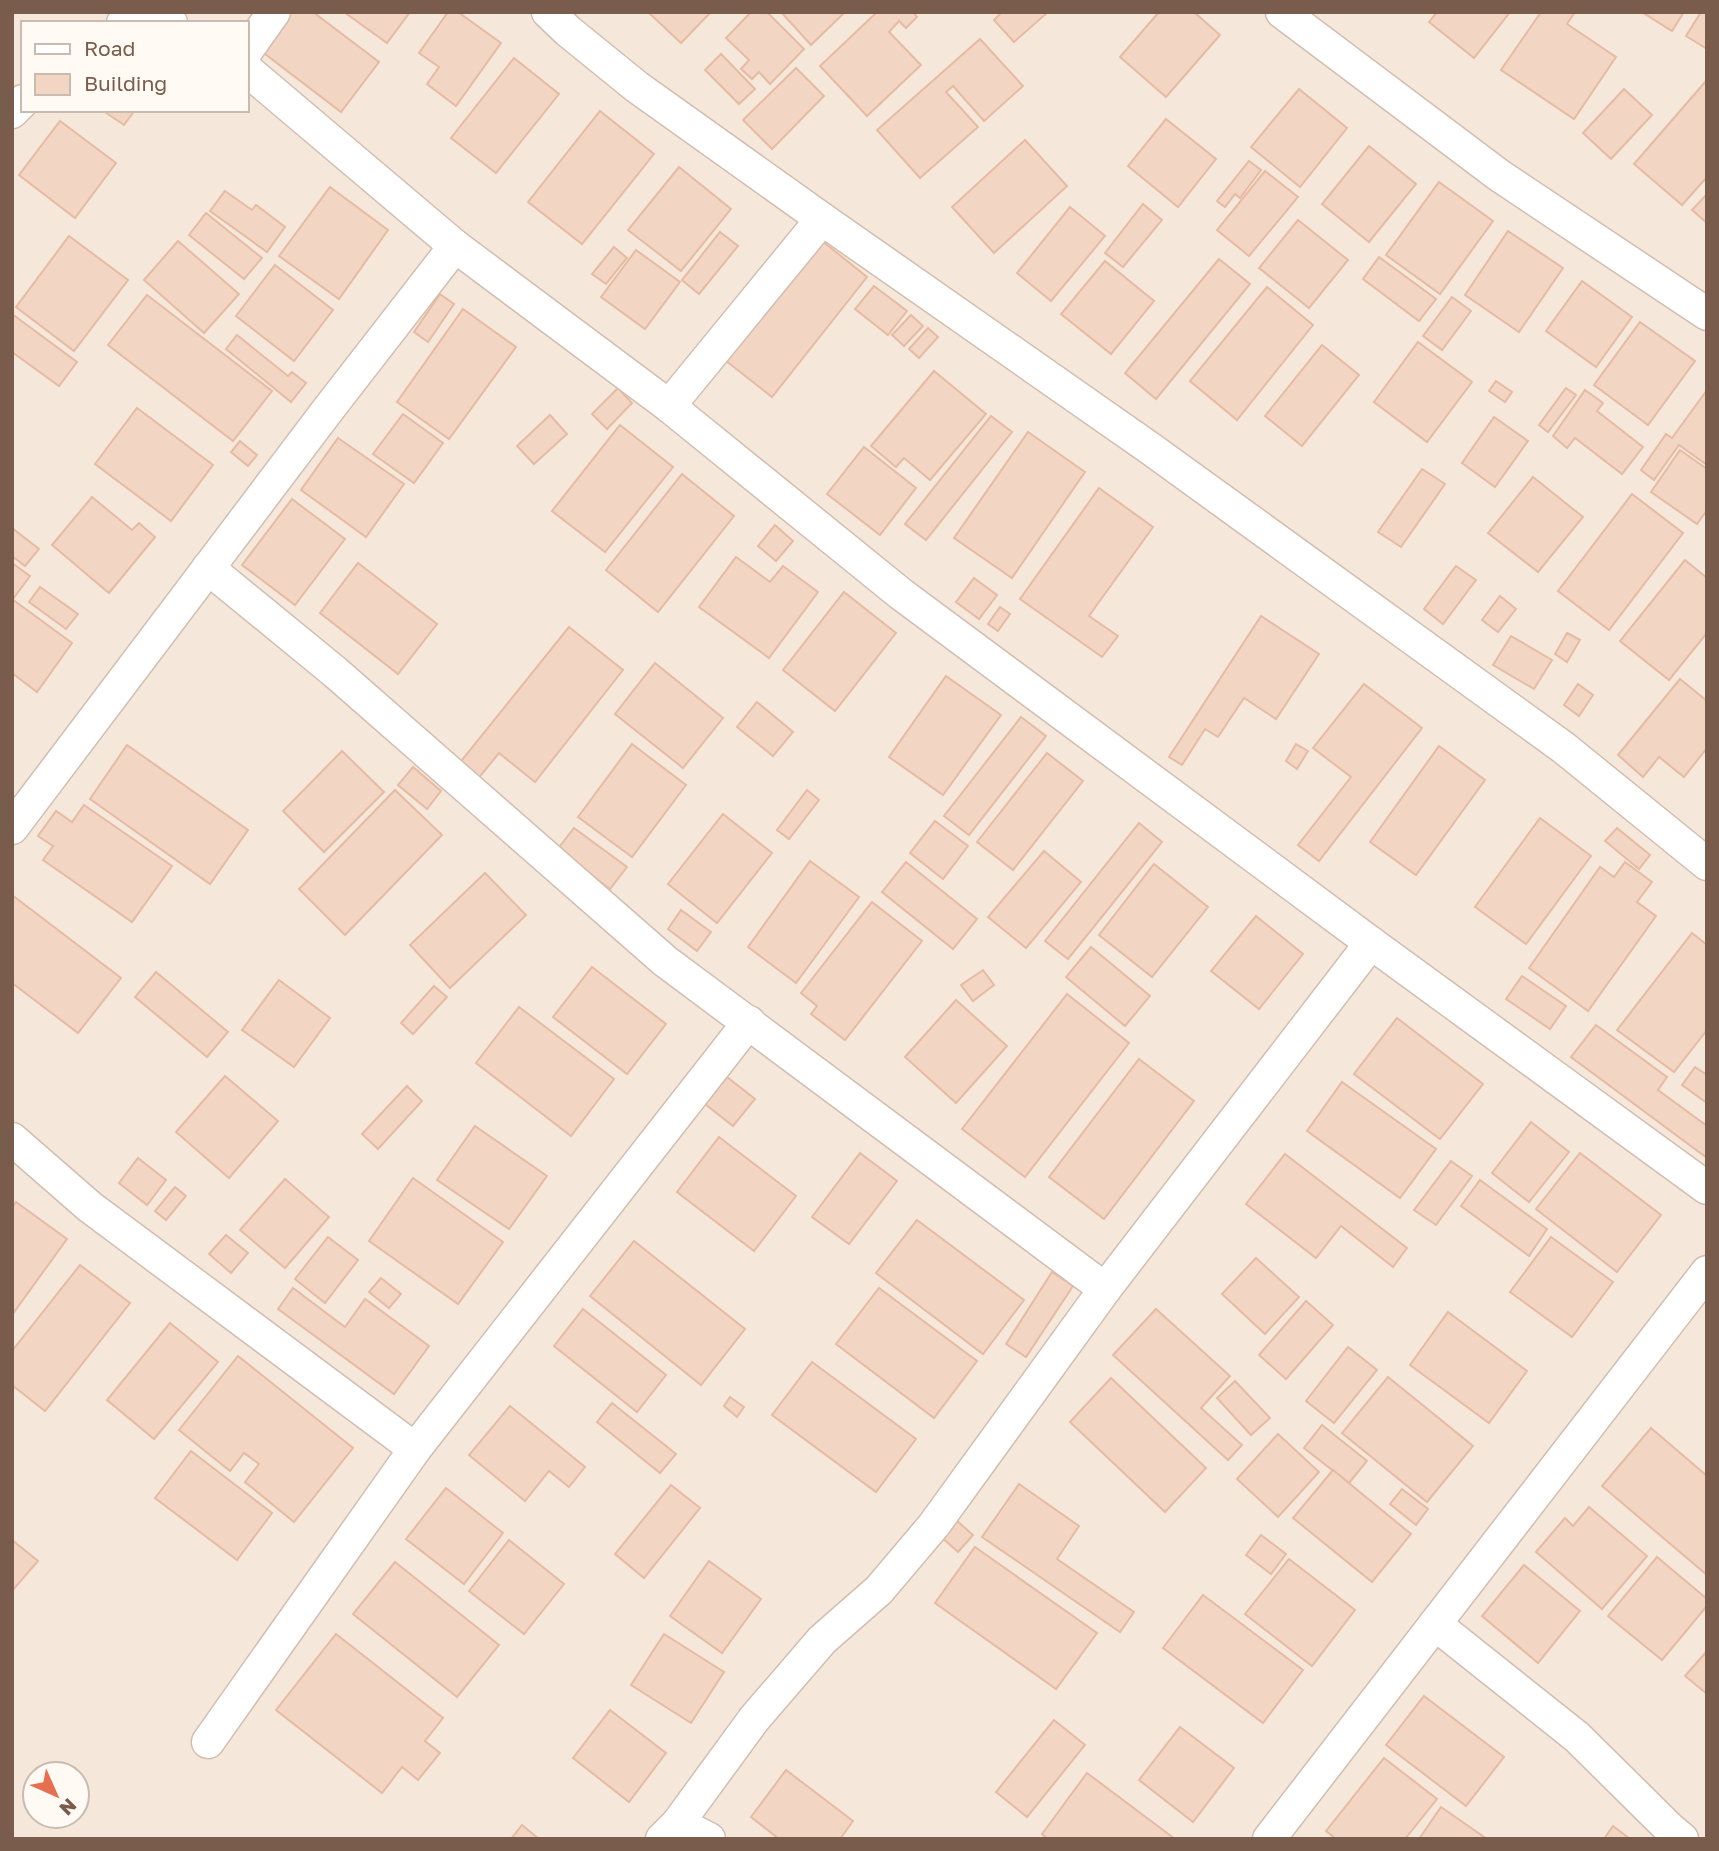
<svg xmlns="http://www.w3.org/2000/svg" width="1719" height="1851" viewBox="0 0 1719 1851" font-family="'Golos Text',sans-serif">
<rect width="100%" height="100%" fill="#fdf6ec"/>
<path fill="#f5e8da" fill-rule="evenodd" d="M12 12H1707V1839H12ZM23 23H247V110H23ZM35 1774H77V1816H35Z"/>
<g fill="#f3d5c3" stroke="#e6bba3" stroke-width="2">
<path d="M283 12H313L379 62 341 112 256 47Z"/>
<path d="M344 12H410L387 43Z"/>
<path d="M448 12H458L501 43 456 106 427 84 439 67 419 53Z"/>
<path d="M648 12H711L681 43Z"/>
<path d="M751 12H767L804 49 770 84 759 72 752 79 741 69 749 60 726 38Z"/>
<path d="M781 12H845L811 45Z"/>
<path d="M877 12H913L917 17 906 28 899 21 889 32 921 65 867 116 820 66Z"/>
<path d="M1002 12H1048L1014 42 994 20Z"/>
<path d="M1159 12H1194L1220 35 1166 97 1120 57Z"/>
<path d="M1437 12H1510L1474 58 1429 22Z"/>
<path d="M1541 12H1575L1567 24 1616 57 1574 119 1501 70Z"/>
<path d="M1642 12H1684L1672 31Z"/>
<path d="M1701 12H1707V49L1686 36Z"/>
<path d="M980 39 1023 86 984 121 953 86 946 92 978 127 920 178 877 130Z"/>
<path d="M721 54 755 89 739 104 705 70Z"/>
<path d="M514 58 559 94 496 173 451 138Z"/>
<path d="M796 68 824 96 772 149 743 120Z"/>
<path d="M1706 81 1707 177 1682 205 1634 164Z"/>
<path d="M1299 89 1347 128 1300 187 1251 147Z"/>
<path d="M1624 89 1652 115 1611 159 1583 133Z"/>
<path d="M102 110H135L124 125Z"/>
<path d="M600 111 654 154 582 244 528 202Z"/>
<path d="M1166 119 1216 159 1178 207 1128 166Z"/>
<path d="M60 121 116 163 75 218 19 175Z"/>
<path d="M1025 140 1067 186 994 253 952 207Z"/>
<path d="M1369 146 1416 184 1369 242 1322 204Z"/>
<path d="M1249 161 1261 170 1240 198 1235 194 1225 207 1217 201Z"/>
<path d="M679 167 731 209 681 271 628 230Z"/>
<path d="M1265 171 1298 197 1249 256 1217 230Z"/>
<path d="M1439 182 1493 221 1440 294 1386 255Z"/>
<path d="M330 187 388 230 339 299 279 256Z"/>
<path d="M225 191 252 210 256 205 285 227 267 252 210 211Z"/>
<path d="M1707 194V223L1692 210Z"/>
<path d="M1143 204 1162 220 1123 267 1105 253Z"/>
<path d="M1070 207 1105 236 1051 301 1017 273Z"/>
<path d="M206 213 262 258 244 279 189 235Z"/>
<path d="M1298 220 1348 260 1309 308 1259 268Z"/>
<path d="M1508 231 1563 268 1519 332 1465 295Z"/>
<path d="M720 232 738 246 699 294 682 280Z"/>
<path d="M69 236 128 280 74 351 16 307Z"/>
<path d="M816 236 867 277 772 397 720 356Z"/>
<path d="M178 241 239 294 204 333 144 280Z"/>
<path d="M614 247 627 258 606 284 592 274Z"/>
<path d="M636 250 680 282 645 329 601 297Z"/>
<path d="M1379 257 1436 299 1419 321 1363 279Z"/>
<path d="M1219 259 1250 284 1156 399 1125 373Z"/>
<path d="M1105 261 1154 301 1111 354 1061 314Z"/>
<path d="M275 265 333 310 294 361 236 316Z"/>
<path d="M1582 281 1632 317 1596 367 1546 331Z"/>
<path d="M874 286 907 311 888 335 855 309Z"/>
<path d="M1267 287 1313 325 1237 420 1190 381Z"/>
<path d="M440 294 454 304 428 342 414 332Z"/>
<path d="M147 295 272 391 233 441 108 345Z"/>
<path d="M1452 297 1471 311 1442 350 1423 336Z"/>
<path d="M463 309 516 347 449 439 397 402Z"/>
<path d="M12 314 77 362 59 386 12 352Z"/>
<path d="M911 315 923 326 904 346 892 335Z"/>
<path d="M1640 322 1695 361 1648 425 1594 385Z"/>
<path d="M928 328 938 337 919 358 909 349Z"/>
<path d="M237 335 288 376 292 372 306 383 291 402 226 349Z"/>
<path d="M1418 342 1472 382 1427 442 1374 402Z"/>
<path d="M1322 345 1359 375 1302 446 1265 416Z"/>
<path d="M934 371 986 414 930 480 904 458 896 467 871 446Z"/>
<path d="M1496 381 1512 392 1505 402 1489 391Z"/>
<path d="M618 388 632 403 607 429 592 414Z"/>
<path d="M1566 388 1576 395 1548 432 1539 425Z"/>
<path d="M1585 390 1603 403 1597 411 1643 447 1622 474 1575 438 1567 448 1553 436Z"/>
<path d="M1707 390V465L1679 445 1654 480 1641 470 1666 434 1672 438Z"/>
<path d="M137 408 213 465 171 521 95 464Z"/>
<path d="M403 414 443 443 414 483 373 454Z"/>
<path d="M550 415 567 434 534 464 517 446Z"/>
<path d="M991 416 1012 432 926 540 905 524Z"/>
<path d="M1494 417 1528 441 1495 487 1462 463Z"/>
<path d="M620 425 673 467 605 552 552 511Z"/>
<path d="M1028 432 1085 472 1012 578 954 538Z"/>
<path d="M338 438 404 484 366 537 301 490Z"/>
<path d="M240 441 257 455 248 466 231 452Z"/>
<path d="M864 447 916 488 880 535 827 494Z"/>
<path d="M1680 450 1707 469V510L1697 524 1651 492Z"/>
<path d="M1422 469 1445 484 1401 547 1378 532Z"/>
<path d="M682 474 734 516 658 612 606 570Z"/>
<path d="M1533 477 1583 517 1538 572 1488 533Z"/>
<path d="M1099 488 1153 527 1089 616 1118 636 1102 657 1020 599Z"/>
<path d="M1632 494 1683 533 1609 630 1558 591Z"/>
<path d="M92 497 132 530 139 523 155 537 109 593 52 545Z"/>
<path d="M292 499 345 539 295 605 242 565Z"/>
<path d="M775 525 793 541 776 561 758 546Z"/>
<path d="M12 528 39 549 25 566 12 556Z"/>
<path d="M736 557 770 582 783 566 818 592 769 658 699 607Z"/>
<path d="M1685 560 1707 578V633L1669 680 1620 641Z"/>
<path d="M12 563 30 576 13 599 12 598Z"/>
<path d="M358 563 437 624 398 674 320 613Z"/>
<path d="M1456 566 1476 580 1443 624 1424 609Z"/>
<path d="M974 578 997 595 979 619 956 602Z"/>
<path d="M40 587 78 614 66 629 29 602Z"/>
<path d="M844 592 896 633 835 711 783 670Z"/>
<path d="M1500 596 1516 609 1498 632 1482 620Z"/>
<path d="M12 599 72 643 37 692 12 673Z"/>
<path d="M1000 607 1010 614 998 631 988 624Z"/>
<path d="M1261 616 1319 654 1276 719 1244 698 1218 737 1205 729 1182 765 1169 757Z"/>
<path d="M569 627 623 670 535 782 499 753 477 780 458 765Z"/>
<path d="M1567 633 1580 640 1567 662 1555 654Z"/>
<path d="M1511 636 1552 660 1534 689 1493 665Z"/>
<path d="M655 663 723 718 683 768 615 714Z"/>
<path d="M946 676 1001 715 943 795 889 757Z"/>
<path d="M1680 679 1707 701V748L1684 777 1659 757 1643 777 1618 755Z"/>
<path d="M1364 684 1422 728 1319 861 1298 845 1351 777 1313 748Z"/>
<path d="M1578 684 1593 695 1579 716 1564 705Z"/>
<path d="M757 702 793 732 773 756 737 727Z"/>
<path d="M1021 717 1046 736 969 835 944 816Z"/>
<path d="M632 744 686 785 632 857 578 817Z"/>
<path d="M1296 744 1308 751 1297 769 1286 761Z"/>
<path d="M127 745 248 830 210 884 90 799Z"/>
<path d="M1439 746 1485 780 1416 875 1370 842Z"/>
<path d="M342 751 384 792 324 852 283 811Z"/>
<path d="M1047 753 1083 781 1013 870 977 842Z"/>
<path d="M413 767 441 791 427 809 398 785Z"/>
<path d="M395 790 442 835 345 935 299 889Z"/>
<path d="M807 790 819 800 789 839 777 830Z"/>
<path d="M84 805 172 866 132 922 43 860 53 846 38 836 56 811 72 822Z"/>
<path d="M723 814 772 853 717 923 668 884Z"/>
<path d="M1540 818 1591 856 1526 944 1475 907Z"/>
<path d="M935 821 968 846 943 879 910 853Z"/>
<path d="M1139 823 1162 842 1068 959 1045 941Z"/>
<path d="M574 828 627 867 610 889 557 850Z"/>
<path d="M1617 828 1650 855 1639 869 1605 841Z"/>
<path d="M1044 851 1081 882 1026 948 988 917Z"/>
<path d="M810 861 859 897 796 983 748 947Z"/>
<path d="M906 862 977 919 953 949 882 892Z"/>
<path d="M1625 862 1652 882 1637 902 1656 916 1588 1011 1529 968 1600 867 1614 877Z"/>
<path d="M1154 864 1208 907 1152 977 1099 935Z"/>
<path d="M485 873 526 915 450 988 410 945Z"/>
<path d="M12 895 121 978 78 1033 12 983Z"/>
<path d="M872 902 922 941 845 1040 811 1014 817 1006 801 993Z"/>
<path d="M681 910 711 932 697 951 668 929Z"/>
<path d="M1256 916 1303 954 1259 1009 1211 971Z"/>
<path d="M1692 933 1707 945V1030L1674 1072 1617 1030Z"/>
<path d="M1091 947 1150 996 1125 1026 1066 977Z"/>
<path d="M592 967 666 1024 627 1074 553 1017Z"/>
<path d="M983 970 994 985 973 1001 961 985Z"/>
<path d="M156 972 228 1032 207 1057 135 997Z"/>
<path d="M1522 976 1566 1006 1550 1029 1506 999Z"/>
<path d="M279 980 330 1018 294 1067 242 1030Z"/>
<path d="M434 986 447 997 413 1034 401 1023Z"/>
<path d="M1067 994 1129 1043 1025 1177 962 1129Z"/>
<path d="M956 1000 1007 1046 956 1103 905 1057Z"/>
<path d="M519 1007 614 1079 571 1136 476 1063Z"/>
<path d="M1397 1018 1483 1084 1440 1139 1354 1074Z"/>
<path d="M1596 1025 1667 1077 1658 1090 1707 1126V1158L1571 1057Z"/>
<path d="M1139 1059 1194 1101 1104 1219 1049 1177Z"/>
<path d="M1695 1067 1707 1075V1103L1682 1085Z"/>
<path d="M225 1076 278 1121 229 1178 176 1132Z"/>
<path d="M727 1077 755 1099 733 1126 705 1104Z"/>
<path d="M1342 1082 1436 1149 1400 1198 1307 1131Z"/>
<path d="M407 1086 422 1101 378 1149 362 1134Z"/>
<path d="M1531 1122 1569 1152 1529 1202 1492 1173Z"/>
<path d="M475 1126 547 1176 509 1229 437 1180Z"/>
<path d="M719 1137 796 1196 754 1251 677 1192Z"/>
<path d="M860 1153 897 1181 849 1244 812 1217Z"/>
<path d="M1580 1153 1661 1215 1617 1272 1536 1209Z"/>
<path d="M1285 1154 1407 1248 1393 1267 1341 1226 1316 1258 1246 1204Z"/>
<path d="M138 1158 166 1180 147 1205 119 1183Z"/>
<path d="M1451 1161 1472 1176 1436 1225 1414 1210Z"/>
<path d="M413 1178 503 1242 458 1304 369 1241Z"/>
<path d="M285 1179 329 1217 285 1268 240 1230Z"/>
<path d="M1480 1180 1547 1229 1529 1256 1461 1206Z"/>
<path d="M175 1187 186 1196 166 1220 155 1211Z"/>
<path d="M16 1202 67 1239 12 1315V1207Z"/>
<path d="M917 1220 1024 1300 983 1354 876 1273Z"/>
<path d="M226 1235 248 1253 231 1273 209 1254Z"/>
<path d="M328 1237 358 1260 325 1303 295 1279Z"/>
<path d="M1551 1237 1613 1282 1572 1337 1510 1292Z"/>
<path d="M634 1241 745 1329 701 1385 590 1296Z"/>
<path d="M1256 1258 1299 1297 1265 1334 1222 1294Z"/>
<path d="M80 1265 130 1303 45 1411 12 1385V1351Z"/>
<path d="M1052 1272 1073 1286 1026 1357 1006 1344Z"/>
<path d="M381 1278 401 1294 389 1308 369 1292Z"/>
<path d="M293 1288 345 1327 365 1299 429 1346 394 1394 278 1309Z"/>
<path d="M879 1288 977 1361 934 1418 836 1344Z"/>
<path d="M1306 1301 1333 1325 1286 1379 1259 1355Z"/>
<path d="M583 1309 666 1375 637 1412 554 1346Z"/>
<path d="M1156 1309 1230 1376 1201 1408 1242 1445 1228 1460 1113 1355Z"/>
<path d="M1448 1312 1527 1371 1489 1423 1410 1365Z"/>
<path d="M170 1323 218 1362 154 1439 107 1400Z"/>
<path d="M1348 1347 1377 1370 1334 1423 1306 1401Z"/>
<path d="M238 1356 353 1448 294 1522 245 1482 259 1464 244 1453 230 1471 179 1430Z"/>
<path d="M812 1362 916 1439 876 1492 772 1415Z"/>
<path d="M1388 1377 1473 1446 1427 1502 1342 1433Z"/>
<path d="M1111 1378 1206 1468 1165 1512 1070 1422Z"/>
<path d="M1235 1381 1270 1418 1251 1435 1217 1398Z"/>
<path d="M730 1397 744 1407 737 1417 724 1406Z"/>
<path d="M612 1403 676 1454 660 1473 597 1422Z"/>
<path d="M510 1406 585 1467 569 1487 549 1471 525 1501 469 1455Z"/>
<path d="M1322 1425 1367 1461 1349 1483 1304 1448Z"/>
<path d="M1651 1428 1707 1476V1575L1602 1486Z"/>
<path d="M1278 1434 1319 1472 1278 1517 1237 1479Z"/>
<path d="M191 1451 272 1513 237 1560 155 1498Z"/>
<path d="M1333 1470 1411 1534 1372 1582 1293 1518Z"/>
<path d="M1019 1484 1079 1526 1057 1559 1134 1612 1120 1632 982 1537Z"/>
<path d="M671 1485 700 1508 644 1578 615 1554Z"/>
<path d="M446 1488 503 1533 464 1584 406 1539Z"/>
<path d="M1402 1489 1428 1509 1416 1525 1390 1504Z"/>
<path d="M1589 1507 1647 1556 1602 1609 1536 1552 1565 1518 1573 1526Z"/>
<path d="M955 1519 973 1535 958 1552 940 1536Z"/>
<path d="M1261 1535 1286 1554 1271 1574 1246 1555Z"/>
<path d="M12 1540 38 1561 12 1591Z"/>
<path d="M509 1540 564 1584 524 1634 469 1591Z"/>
<path d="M975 1547 1097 1633 1056 1689 935 1603Z"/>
<path d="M1657 1557 1707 1599V1606L1662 1660 1608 1616Z"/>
<path d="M1289 1559 1355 1610 1312 1666 1245 1614Z"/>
<path d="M709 1561 761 1599 722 1653 670 1616Z"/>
<path d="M395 1562 499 1645 457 1697 353 1614Z"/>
<path d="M1524 1565 1580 1611 1538 1663 1482 1616Z"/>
<path d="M1203 1595 1303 1670 1263 1723 1163 1648Z"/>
<path d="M336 1634 443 1718 425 1741 440 1753 418 1780 402 1767 382 1793 276 1710Z"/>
<path d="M664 1634 724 1672 691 1723 631 1685Z"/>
<path d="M1707 1651V1694L1685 1676Z"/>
<path d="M1424 1696 1504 1757 1466 1806 1386 1745Z"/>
<path d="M610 1710 666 1753 629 1802 573 1758Z"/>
<path d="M1054 1720 1085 1745 1027 1817 996 1792Z"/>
<path d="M1180 1727 1234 1768 1193 1822 1139 1780Z"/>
<path d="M1384 1758 1437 1799 1405 1839H1336L1326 1831Z"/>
<path d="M786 1770 853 1821 840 1839H779L751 1817Z"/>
<path d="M1087 1773 1175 1839H1048L1042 1834Z"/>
<path d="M1441 1807 1487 1839H1419Z"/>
<path d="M522 1825 539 1839H511Z"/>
<path d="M1613 1826 1630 1839H1604Z"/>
</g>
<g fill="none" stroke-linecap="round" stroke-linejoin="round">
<defs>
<g id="minor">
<path d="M548 12 568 31 637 87 822 219 1151 449 1564 748 1707 864"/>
<path d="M1282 12 1500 176 1707 314"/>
<path d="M123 23 136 19 171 23"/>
<path d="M247 50 274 12"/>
<path d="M247 70 455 246 669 406 901 594 1371 943 1707 1188"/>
<path d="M12 112 23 101"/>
<path d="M669 406 822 219"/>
<path d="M208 568 335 672 665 961 1105 1289"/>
<path d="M12 828 327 411 455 246"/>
<path d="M12 1139 90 1207 415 1449"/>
<path d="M1435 1624 1577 1737 1670 1829 1682 1839"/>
<path d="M208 1742 415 1449 749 1022"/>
<path d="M678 1823 709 1839"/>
<path d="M662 1839 678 1823 754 1719 822 1640 879 1590 934 1525 1105 1289 1371 943"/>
<path d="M1269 1839 1707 1272"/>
</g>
</defs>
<use href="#minor" stroke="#d1beb0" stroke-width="35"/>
<use href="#minor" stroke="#fff" stroke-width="32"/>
</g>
<rect width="1719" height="1851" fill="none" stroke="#7a5c4d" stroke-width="28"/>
<rect x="21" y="21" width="228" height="91" fill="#fffaf3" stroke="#cabbb1" stroke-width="2"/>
<rect x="35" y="44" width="35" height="10" fill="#ffffff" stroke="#cabbb1" stroke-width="2"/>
<text x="84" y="56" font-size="21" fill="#7a5c4d">Road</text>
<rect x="35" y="74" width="35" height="21" fill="#f3d5c3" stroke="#cabbb1" stroke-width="2"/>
<text x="84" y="91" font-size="21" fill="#7a5c4d">Building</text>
<g transform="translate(56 1795) rotate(135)"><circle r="33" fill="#fffaf3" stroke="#cabbb1" stroke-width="2"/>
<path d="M0-5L12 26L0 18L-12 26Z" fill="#e76f51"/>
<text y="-10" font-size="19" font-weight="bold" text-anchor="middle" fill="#7a5c4d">N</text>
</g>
</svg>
